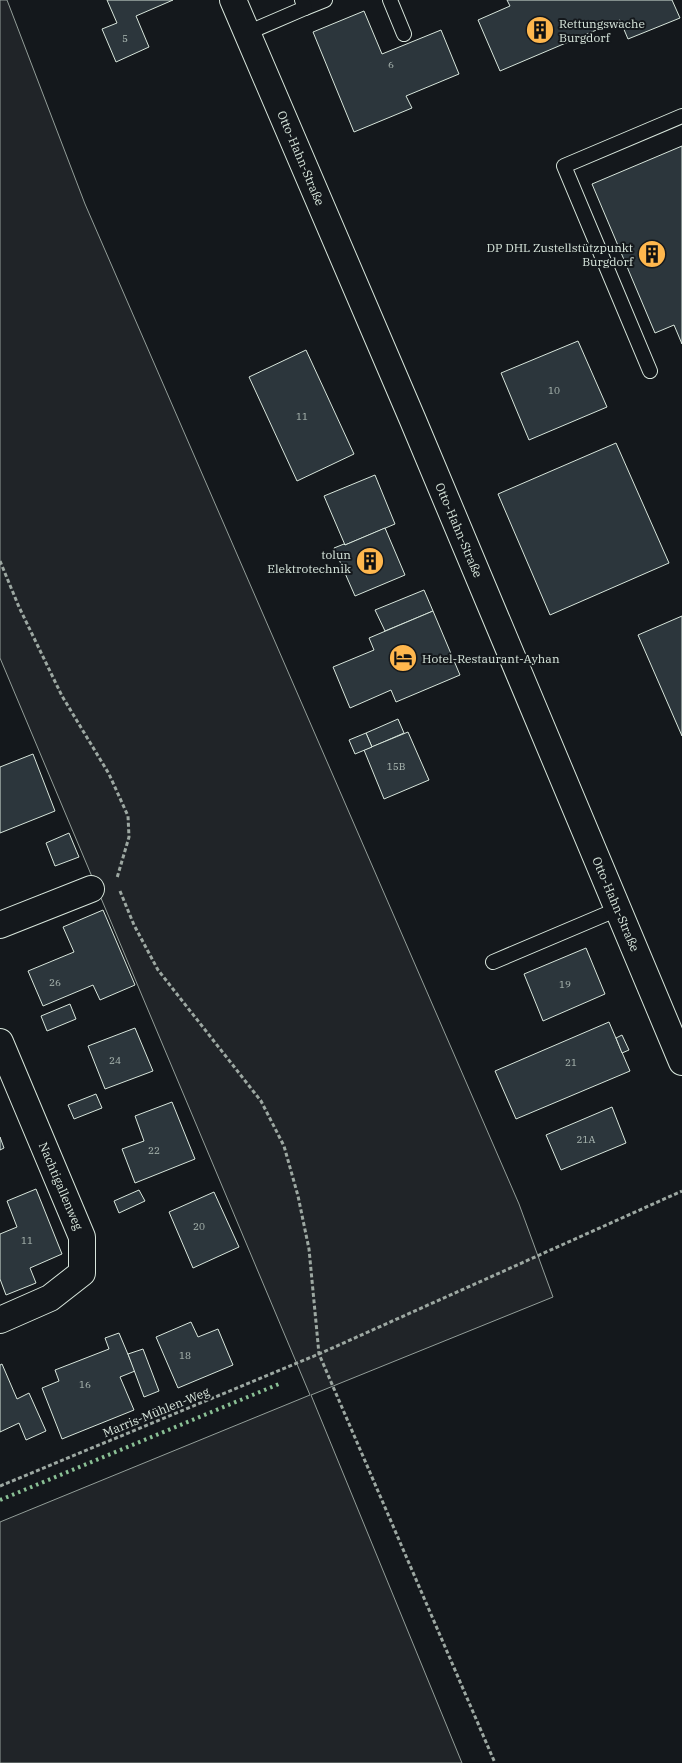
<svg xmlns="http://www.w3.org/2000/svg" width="682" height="1763" viewBox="0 0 682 1763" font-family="'IBM Plex Serif',serif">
<rect width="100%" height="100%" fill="#14181c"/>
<path fill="#202428" stroke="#939e99" d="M0 0H7L85 204 519 1204 553 1297 311 1395 462 1763H0V1522L310 1395 0 658Z"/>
<g fill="#2c363c" stroke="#d8e6dc">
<path d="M107 0H173L136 16 149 47 116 62 102 29 117 23Z"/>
<path d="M507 0H672L680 18 628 39 620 20 500 71 478 20 510 6Z"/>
<path d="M364 11 382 54 441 30 459 74 406 96 412 108 354 132 313 32Z"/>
<path d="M682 146V344L674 325 655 333 592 184Z"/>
<path d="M578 341 607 407 529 440 501 373Z"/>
<path d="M306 350 354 454 297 481 249 377Z"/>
<path d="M616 443 669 563 550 615 498 494Z"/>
<path d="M375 475 395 524 345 545 324 496Z"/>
<path d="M385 528 405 575 355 596 334 548 344 544 345 545Z"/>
<path d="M424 590 433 611 385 631 375 610Z"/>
<path d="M433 611 460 675 396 702 391 690 350 708 333 667 374 650 369 638Z"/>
<path d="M682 616V736L638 635Z"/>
<path d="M398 719 404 733 372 747 366 733Z"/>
<path d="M408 732 429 780 384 799 364 750Z"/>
<path d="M366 733 372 747 355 754 349 740Z"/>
<path d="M33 754 55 811 0 833V767Z"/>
<path d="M69 833 79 857 55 866 46 843Z"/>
<path d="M103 910 135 985 100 1000 93 985 43 1006 28 971 74 952 63 927Z"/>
<path d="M586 948 605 994 543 1021 524 974Z"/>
<path d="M70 1004 76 1019 47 1031 41 1016Z"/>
<path d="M609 1022 630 1071 516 1119 495 1071Z"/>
<path d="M135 1028 153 1071 105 1089 88 1046Z"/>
<path d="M622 1035 629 1050 622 1053 616 1038Z"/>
<path d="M96 1094 102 1108 74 1119 68 1105Z"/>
<path d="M172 1102 195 1159 135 1183 122 1149 144 1141 135 1116Z"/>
<path d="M612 1107 626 1143 561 1170 546 1135Z"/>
<path d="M0 1137 4 1148 0 1150Z"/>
<path d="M36 1189 62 1254 30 1268 36 1283 6 1295 0 1279V1234L17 1227 7 1201Z"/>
<path d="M139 1190 145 1201 119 1213 114 1201Z"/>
<path d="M214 1192 239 1247 193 1268 169 1212Z"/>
<path d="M191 1322 198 1337 218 1329 233 1365 178 1388 156 1337Z"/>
<path d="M119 1333 135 1371 120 1377 134 1410 62 1439 42 1388 59 1381 55 1370 109 1349 105 1338Z"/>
<path d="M143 1349 159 1391 144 1397 128 1354Z"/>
<path d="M2 1364 17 1399 29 1393 46 1431 26 1440 19 1423 0 1432V1365Z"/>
</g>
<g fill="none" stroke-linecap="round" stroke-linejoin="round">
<defs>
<g id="lane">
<path d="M390 0 404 34"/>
<path d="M305 8 325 0"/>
<path d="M247 33 305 8 302 0"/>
<path d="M650 371 564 166 682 116"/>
<path d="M493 962 618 909"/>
</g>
<g id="street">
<path d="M233 0 412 418 682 1062"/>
<path d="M0 925 91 889"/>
<path d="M0 1042 82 1237V1273L50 1298 0 1320"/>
</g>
</defs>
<use href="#lane" stroke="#d8e6dc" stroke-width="16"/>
<use href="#street" stroke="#d8e6dc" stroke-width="28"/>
<g stroke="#9da8a2" stroke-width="3" stroke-dasharray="4 2.5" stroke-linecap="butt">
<path d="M0 561 19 607 62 696 109 774 128 816 129 837 117 878"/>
<path d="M120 891 134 925 158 970 261 1101 284 1146 298 1196 309 1249 319 1354 495 1763"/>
<path d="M0 1486 319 1354 682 1191"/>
</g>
<use href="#lane" stroke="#14181c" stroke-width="14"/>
<use href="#street" stroke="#14181c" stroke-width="26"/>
<path stroke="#8ac095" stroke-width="4" stroke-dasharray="2.5 4" stroke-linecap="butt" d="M0 1500 279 1384"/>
</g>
<defs>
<symbol id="building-disc" viewBox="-11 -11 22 22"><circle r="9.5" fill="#ffb74d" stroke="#14181c"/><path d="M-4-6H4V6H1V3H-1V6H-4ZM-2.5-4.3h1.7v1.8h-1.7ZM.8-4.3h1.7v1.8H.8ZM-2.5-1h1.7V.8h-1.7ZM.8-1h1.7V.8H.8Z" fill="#111"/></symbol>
<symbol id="hotel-disc" viewBox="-11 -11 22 22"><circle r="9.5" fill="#ffb74d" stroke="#14181c"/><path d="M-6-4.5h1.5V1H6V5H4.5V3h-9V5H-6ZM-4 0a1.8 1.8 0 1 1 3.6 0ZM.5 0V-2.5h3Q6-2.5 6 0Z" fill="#111"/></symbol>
</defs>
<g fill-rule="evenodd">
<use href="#building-disc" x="524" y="14" width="32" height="32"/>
<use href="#building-disc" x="636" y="238" width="32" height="32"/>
<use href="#building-disc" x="354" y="545" width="32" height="32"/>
<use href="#hotel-disc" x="387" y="642" width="32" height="32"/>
</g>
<g text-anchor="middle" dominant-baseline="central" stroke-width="4" stroke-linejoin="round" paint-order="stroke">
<g font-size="10" fill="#adbab4">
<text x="125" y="38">5</text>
<text x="391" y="64">6</text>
<text x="554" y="390">10</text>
<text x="302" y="416">11</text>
<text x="396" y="766">15B</text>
<text x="55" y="982">26</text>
<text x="565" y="984">19</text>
<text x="115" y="1060">24</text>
<text x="571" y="1062">21</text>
<text x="586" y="1139">21A</text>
<text x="154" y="1150">22</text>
<text x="199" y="1226">20</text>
<text x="27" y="1240">11</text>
<text x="185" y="1355">18</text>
<text x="85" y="1384">16</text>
</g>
<g font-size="12" fill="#d8e6dc" stroke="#14181c" text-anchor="start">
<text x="559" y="23">Rettungswache<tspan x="559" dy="14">Burgdorf</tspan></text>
<text x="633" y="247" text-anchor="end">DP DHL Zustellstützpunkt<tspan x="633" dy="14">Burgdorf</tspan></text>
<text x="351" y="554" text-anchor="end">tolun<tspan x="351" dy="14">Elektrotechnik</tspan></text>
<text x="422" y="658">Hotel-Restaurant-Ayhan</text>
</g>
<g font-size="12" fill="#d8e6dc" stroke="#14181c">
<text transform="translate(301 158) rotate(67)">Otto-Hahn-Straße</text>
<text transform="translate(459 530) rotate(67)">Otto-Hahn-Straße</text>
<text transform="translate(616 904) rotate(67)">Otto-Hahn-Straße</text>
<text transform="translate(61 1186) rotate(67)">Nachtigallenweg</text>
<text transform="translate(156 1412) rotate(-22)">Marris-Mühlen-Weg</text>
</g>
</g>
</svg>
